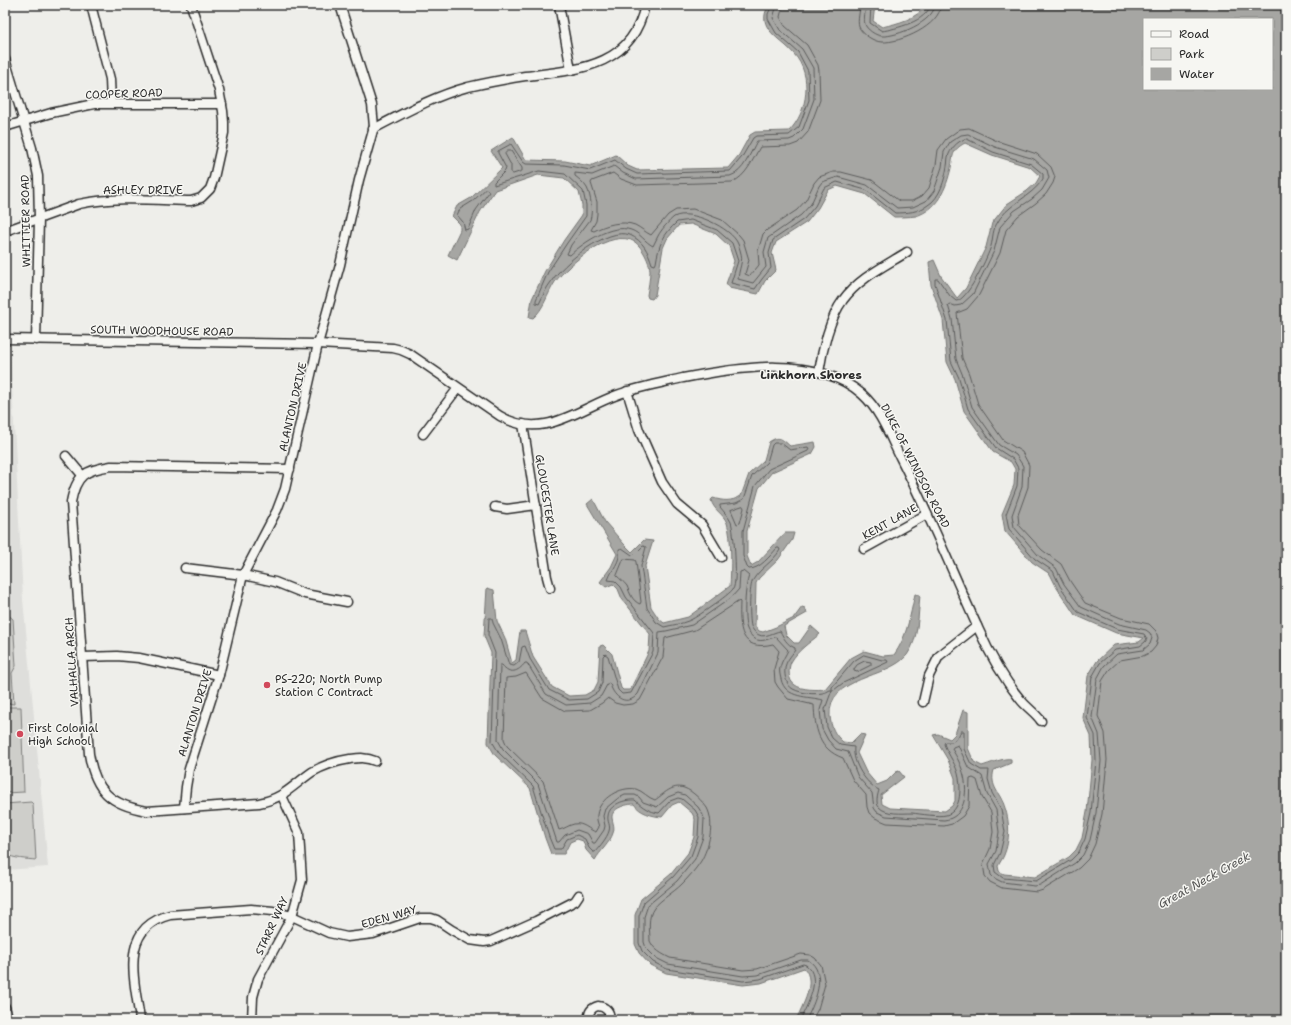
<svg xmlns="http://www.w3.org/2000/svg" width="1291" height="1025" viewBox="0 0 1291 1025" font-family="'Shantell Sans',sans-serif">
<rect width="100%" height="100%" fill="#eeeeea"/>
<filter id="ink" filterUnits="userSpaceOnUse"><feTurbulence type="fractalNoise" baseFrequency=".025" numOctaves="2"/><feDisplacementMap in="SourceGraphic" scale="8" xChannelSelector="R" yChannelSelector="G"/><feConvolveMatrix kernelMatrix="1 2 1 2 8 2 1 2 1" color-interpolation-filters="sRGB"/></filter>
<g filter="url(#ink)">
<path fill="#dededb" d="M5 346H10L23 599 48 867 5 870Z"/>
<g fill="#cececa" stroke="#7c7c7a">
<path d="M5 614H7L13 619 16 666 12 673 14 704 5 703Z"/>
<path d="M5 707H21L24 792 5 793Z"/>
<path d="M31 802 33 804 36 860C26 859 15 859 5 854V804Z"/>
</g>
<path fill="#a6a6a3" stroke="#757573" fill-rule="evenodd" d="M769 5H875L873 21 882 27C899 23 916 19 927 5H1286V1020H796C802 1006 817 982 804 968L761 983 743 985 666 973 650 965 639 953 635 944V915L641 899 671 874 688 853 694 837 695 819 692 813 679 802 672 805 662 817C652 816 640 813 634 804 627 804 611 808 612 818 613 824 615 827 613 833 610 843 600 851 595 860L586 850 583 841 577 839 570 842 564 854H551L545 838 530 788 495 755 488 743 491 653 484 636 487 588 494 590 497 621 505 638 512 663 516 660 520 631H525L533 657 552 687 569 696 585 695 594 690 598 682 600 646 603 645 612 654 621 688 623 690H630L649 651 650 634 622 599 618 589 613 584 606 587 600 582 611 567 617 554 587 504 593 499 605 522 624 544 632 552 644 540 653 541 645 566 651 607 659 619 664 623 688 617 730 586C731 571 732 537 727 523 723 513 714 511 711 500L713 498C723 501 731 502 741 496L749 474 764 460 769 442C779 435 782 439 790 446L815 442 816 447 812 454 772 472 759 488 747 531V556L751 566 758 562 785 533H794L792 540 778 560 759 578 756 583 755 626 759 631 763 632 776 627 794 618 802 607 805 608 807 613 784 626 786 635 794 643H799L811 626 820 634C809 643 798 650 791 662 788 669 788 681 795 685 801 690 818 690 825 689L851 658 864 651 883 656 894 655C907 637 910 616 915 594L920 595C918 614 919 639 907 655 888 679 827 676 830 716 831 727 834 734 843 742L851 743 860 734 865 735 857 753 866 772 877 785 887 781 896 772 899 771 904 777 881 795 882 804 890 808 945 811 952 806 955 801V778L948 760 933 735 938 734 950 739 955 734 963 710 968 712V748L974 762 982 766C989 764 1005 757 1011 759V763L994 770C989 787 1001 793 1005 808 1010 822 1010 841 1004 855 1003 858 1000 862 998 866L999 871 1004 874 1035 877 1069 857 1076 850 1082 838 1087 812 1092 760 1091 736 1083 718 1088 676 1097 661 1114 645 1139 642 1144 638 1116 633 1075 615 1057 588 1050 574 1032 562 1005 531 1002 514 1014 485 1015 469 1011 462 993 452 964 411 955 379 947 362 943 320 931 285 929 262 934 260 941 276 957 298 966 288 986 247 992 223 1007 204 1027 191 1036 183 1040 176 1030 167 992 155 965 143C952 150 953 155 951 168 946 189 938 209 916 216 909 217 901 217 894 217L865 194 837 186 828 190 818 208 807 222 776 242 772 253 776 270 765 281 758 294 729 288 726 284 734 261 729 246 716 234 691 224 679 225 667 239 663 248 655 295 652 299 648 298 647 295C648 288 650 279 650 271 650 262 642 247 635 242 611 227 569 264 555 282 547 294 544 309 533 318L529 317 532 299 545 271 564 240 582 215V205L579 192 564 178 538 175 495 190 480 212 457 260 448 255 460 230V224L452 216 457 206 471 198 502 168 491 151 513 137 526 160 565 161 590 166 616 155 628 166 637 170 728 168 739 155 750 135 755 132 789 131C808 112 813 75 794 54 782 39 754 28 769 5ZM1144 19H1272V89H1144Z"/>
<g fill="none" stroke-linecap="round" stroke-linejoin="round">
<g stroke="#5c5c5b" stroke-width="1">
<path d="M772 5 768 14V19L776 33 798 52 808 71 809 100 799 127 789 135 756 136 753 138 742 157 730 171 637 174 626 169 615 160 590 170 564 165 526 164 523 162 511 144 498 151V153L506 168 505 171 494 182V185L539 171 565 174 583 191 586 205V216L567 243 548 272 536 300V303L539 304C543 296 546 288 551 282 562 264 608 226 630 235 643 241 648 251 652 264L655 265 656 263C659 244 663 235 677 222L691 220 717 230 732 243 738 261 731 283 755 289 762 279 771 268 769 253 773 240 804 219 815 206 824 188 837 182 866 190 895 213C907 213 919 212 928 205 940 198 945 179 947 166 948 162 947 158 949 154 952 147 960 139 967 139L993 152 1031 164 1043 174V179C1031 198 1006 204 996 225 992 232 993 242 990 249 986 260 967 301 956 301L950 296 938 279H935V284L947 320 951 361 959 378 968 409 996 448 1013 459 1018 468 1017 486 1006 514 1009 529 1035 559 1053 571 1060 586 1078 612 1117 629 1144 634 1147 639 1145 642 1140 646 1115 650 1100 663 1092 677 1087 718 1095 735 1096 760 1091 813 1085 839 1079 852 1071 860 1036 881 1003 878 995 872 994 865 1000 853 1005 832 1001 809 992 793 988 779 989 770H981L971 764 964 749V731H961L958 737 952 742H945L944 744C948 755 957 765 959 778 961 790 961 811 946 815 939 817 920 814 912 813 903 813 886 815 879 807 875 803 878 794 879 790 866 784 852 763 854 747L840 745 832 738 827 727 825 709 832 690H830C822 696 802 694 793 689 787 686 784 676 785 669 785 662 791 656 795 650V648C786 644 784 638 780 631 774 632 765 638 759 635 756 634 752 629 751 626 749 618 749 586 753 580 760 568 773 562 780 550L779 548H777C770 556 760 569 749 569L747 567 743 556V531L755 486 769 469 808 451 809 449 808 447 790 450 781 443H774L772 445 767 462 752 476 744 499 736 503 720 505V507C724 512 728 516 731 522 734 530 738 582 733 589 730 594 695 619 688 621 681 624 672 625 664 627L656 622 647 608 641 566 646 547 643 546 635 554 632 555 622 548 619 549C621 563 612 568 608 580L615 581 621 587 626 597 654 633 653 652 631 693 622 694 618 690 608 656 605 654 603 656 602 683 598 692 587 699 569 700 549 690 530 659 525 646 522 647 519 662 514 666 509 665 501 639 493 623 492 618H489L488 635 495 653 492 741 499 753 533 786 549 837 554 849H561L567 839 577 835 585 839 589 848 593 852H595C600 846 607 838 609 831 611 825 607 822 608 816 609 804 626 799 635 800 642 807 650 812 659 813L670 801 678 798 682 799 695 810 699 817 698 837 691 856 673 877 644 902 639 916V943L642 951 653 962 667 969 743 981 760 979 803 964 806 965C823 978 807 1005 800 1020"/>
<path d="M777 5 773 18 780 30 802 49 813 68 814 99 803 129 794 138 789 140 757 141C750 153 744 172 730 176L636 179 623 173 614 166 592 175 575 173V176C579 179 584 183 587 188 591 196 593 211 590 220L571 245 567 254 570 255C583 243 612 223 631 230 640 233 645 242 653 246 655 243 656 239 658 236 661 230 669 221 674 217 690 208 732 228 738 244 745 262 740 262 738 279L753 283 766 267 764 252 768 238 801 215 811 204 819 186 822 182 838 177 867 185 897 208 913 207 926 201 934 191 942 167 944 152 950 142 961 135 968 134 995 147 1034 159 1047 170 1049 178 1042 190 1032 199 1014 211 1000 227 994 251 973 294 961 305 955 306 950 304 948 305 952 319 956 359 963 376 972 407 999 445 1016 455 1023 466 1022 487 1012 515 1014 527 1038 555 1056 568 1064 584 1081 607 1119 624 1146 630 1150 633 1152 638 1150 644 1143 650 1117 654 1104 666 1097 679 1092 717 1099 734 1101 761 1096 813 1090 840 1083 855 1075 863 1040 885 1035 886 1002 882 994 878 991 875 989 864 996 851 999 832 996 810 987 794 982 776 968 767 958 745 953 747 952 749C957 757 962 767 964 776 968 792 965 818 944 820L886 816 877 812 874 808 872 793 858 777 848 752 836 749 828 740 822 729 820 710 823 700C809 696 785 699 781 679 780 675 779 671 780 667 782 660 786 655 788 650L776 637C769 638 762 643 755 639 752 637 748 632 747 629 743 619 745 585 749 576L743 571 740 572 739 589 731 598 692 625 666 631 659 632 658 653 638 694C627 707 614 698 610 684L608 683 601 696 590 703 566 705 546 694 527 663H525C518 672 510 675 502 665H500L498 740 503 749 538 784 557 842H559L565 835 577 830 588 834 593 843H595L604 830 605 826 603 816 605 809 617 799 625 795H635L639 797 643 802 657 807 668 797 678 793 685 795 698 807 703 815 704 819 703 837 695 859 677 881 648 905 644 917V942L646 948 656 958 668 964 743 976 758 975 801 960H808C829 973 814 1004 806 1020"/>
<path d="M783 5 780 17 785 26 807 45 818 65 819 71 820 100 808 132 798 143 790 146 760 147C753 159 746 177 732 182L637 185 621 179 613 173 592 181 591 183 597 202V214L596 221 591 230 594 231C605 225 622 220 635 225 641 228 645 232 651 235L668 215 676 210 693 209 722 220 739 235 743 240 749 260 745 274 750 276 759 265 758 251 763 234 767 230 797 210 806 200 814 183 819 177 833 172H841L872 180 899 201H912L922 196 929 188 936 165 938 150 946 139 960 129 969 128 997 141 1037 154 1051 167 1055 177 1053 183 1046 194 1036 203 1018 216 1006 230 1000 253 979 295 967 309 957 313 962 358 969 374 978 404 1003 440 1022 452 1029 465 1028 487 1018 515 1019 525 1042 550 1061 564 1070 581 1085 603 1121 618 1149 624 1156 631 1158 638 1156 646 1151 652 1143 656 1120 660 1109 670 1102 681 1098 716 1105 733 1107 760 1102 814 1095 844 1088 859 1079 868 1043 890 1037 892 1002 888 990 882 985 876 983 864 990 849 993 832 991 812 982 797 977 780 973 778 970 779 969 806 963 816 952 824 944 826 887 823 875 818 869 813 867 807 866 795 853 780 843 758C818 749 815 728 814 705L788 699 778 687 775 682 774 669 779 651 773 644C740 652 739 628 740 602L739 601 695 630 665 638 663 657 640 700 633 704 623 705 615 703 608 698 602 703 590 710 565 711 542 698 526 673 516 677 506 678 504 739 507 746 543 781 559 830C564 829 569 825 574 824 583 822 589 830 596 832L599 827C598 823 596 819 597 815 599 798 621 786 636 789 643 791 648 798 655 800 664 794 672 784 684 788 693 791 702 801 707 808 715 823 709 847 701 861 696 869 688 878 682 884 673 893 661 899 654 908 647 917 650 931 650 941 654 950 662 954 670 958L743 970 757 969 801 954 810 955 815 958 821 965 825 984 818 1009 812 1020"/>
<path d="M860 5C860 12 857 20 859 27 862 34 874 42 882 42 900 43 940 26 941 5"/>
<path d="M866 5C866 11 863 18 865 24 866 29 876 36 882 36 896 37 934 22 935 5"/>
<path d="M871 5 870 23 882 31C895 29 928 21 930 5"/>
<path d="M508 151H511L522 168V171L513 174 511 173V165L505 154Z"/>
<path d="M486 189 488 190 489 192 476 210 468 229 465 230 463 222 457 215 460 209 473 201Z"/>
<path d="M743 506 744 508 740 523 737 524 731 510Z"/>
<path d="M624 559 635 560 636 562 641 602 640 604C632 601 630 593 627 586 624 582 620 579 617 576Z"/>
<path d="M864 655 882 660H887L888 662 843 683 834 690H832V687L854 661Z"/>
<path d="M865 661 871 662V665L857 672 854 671V669L857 665Z"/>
</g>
<defs>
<g id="minor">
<path d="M91 5 110 79 111 103"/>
<path d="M559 5 571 70"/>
<path d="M5 59 32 148 38 176 39 219 36 340"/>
<path d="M5 127 51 113 94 104H222"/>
<path d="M373 129C404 113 434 96 468 87 486 83 506 79 525 76 577 70 632 68 645 5"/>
<path d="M5 231 79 204C115 196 154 200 191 201L201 198 210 189 214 178 224 133V122L223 111 219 90 191 5"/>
<path d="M5 339 318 344 393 348 401 350 410 354 500 416C543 441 578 409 617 395 639 387 661 383 683 378 738 367 816 354 862 394 881 411 890 437 901 459 929 514 952 571 978 628 989 653 1003 678 1020 699 1026 707 1036 713 1041 721"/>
<path d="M819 372C822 351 830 317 843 300 859 278 885 266 907 252"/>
<path d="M627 391 639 430 662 482 677 504 702 525 721 557"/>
<path d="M523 424 547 577 550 588"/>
<path d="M423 434 458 388"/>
<path d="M66 456 82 475"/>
<path d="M290 469 111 466C85 470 76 475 71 502L89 754C95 791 111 805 147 811L259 803C284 798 292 786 312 772 324 765 337 761 350 759 359 758 366 757 375 761"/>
<path d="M495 507 507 509 536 505"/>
<path d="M864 549 927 514"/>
<path d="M185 568 243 575 275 582 305 594 347 602"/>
<path d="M83 657 117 656 139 658 219 675"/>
<path d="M923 702 929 676 939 656 977 626"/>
<path d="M184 808 186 787 189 769 219 675 243 575 277 510 285 489 318 344 340 265 359 180 374 127 372 105 340 5"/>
<path d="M5 1007 9 1020"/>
<path d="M140 1020C135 981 118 928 170 915L251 909 273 911 292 916 329 933 347 937 373 934 420 918H431L437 920 452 930 470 940 484 942 491 941 536 921 575 901 579 895"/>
<path d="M252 1020 253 997 258 979 292 916 302 880 299 833 282 796"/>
<path d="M589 1020C588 1012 591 1008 598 1006 606 1007 611 1012 609 1020"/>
</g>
</defs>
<use href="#minor" stroke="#2b2b2b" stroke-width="11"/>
<use href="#minor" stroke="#f6f6f2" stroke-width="8"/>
</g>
</g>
<g fill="#d1495b" stroke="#f6f6f2" stroke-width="1.5">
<circle cx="267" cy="685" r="4"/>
<circle cx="20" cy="734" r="4"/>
</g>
<g text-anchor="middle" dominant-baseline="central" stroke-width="3" stroke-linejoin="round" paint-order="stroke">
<g font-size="11" fill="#2b2b2b" stroke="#f6f6f2">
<text transform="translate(124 94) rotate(-2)">COOPER ROAD</text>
<text x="143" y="190">ASHLEY DRIVE</text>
<text transform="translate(26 221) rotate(-91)">WHITTIER ROAD</text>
<text transform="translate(162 331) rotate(1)">SOUTH WOODHOUSE ROAD</text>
<text transform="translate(293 407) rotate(-77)">ALANTON DRIVE</text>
<text transform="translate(915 466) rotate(63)">DUKE OF WINDSOR ROAD</text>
<text transform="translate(547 505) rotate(81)">GLOUCESTER LANE</text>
<text transform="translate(890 522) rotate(-29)">KENT LANE</text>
<text transform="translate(72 662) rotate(-94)">VALHALLA ARCH</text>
<text transform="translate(195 713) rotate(-73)">ALANTON DRIVE</text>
<text transform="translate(389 917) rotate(-16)">EDEN WAY</text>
<text transform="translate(272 926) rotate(-65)">STARR WAY</text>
</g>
<g font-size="11" fill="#2b2b2b" stroke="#f6f6f2" text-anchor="start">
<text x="275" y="679">PS-220; North Pump<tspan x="275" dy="13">Station C Contract</tspan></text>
<text x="28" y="728">First Colonial<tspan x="28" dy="13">High School</tspan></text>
</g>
<g font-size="12" font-weight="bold" fill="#2b2b2b" stroke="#f6f6f2">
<text x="811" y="375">Linkhorn Shores</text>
</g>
<g font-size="12" font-style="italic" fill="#565655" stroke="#f6f6f2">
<text transform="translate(1204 880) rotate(-29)">Great Neck Creek</text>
</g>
</g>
<rect width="1291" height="1025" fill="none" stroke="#f6f6f2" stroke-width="20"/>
<rect x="10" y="10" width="1271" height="1005" fill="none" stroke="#2b2b2b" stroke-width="1.5" filter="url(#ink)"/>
<rect x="1143" y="18" width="130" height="72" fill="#f6f6f2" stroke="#a5a5a2"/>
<rect x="1151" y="31" width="20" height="6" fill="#f6f6f2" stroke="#a5a5a2"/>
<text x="1179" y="38" font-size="12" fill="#2b2b2b">Road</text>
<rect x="1151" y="48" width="20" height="12" fill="#cececa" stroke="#a5a5a2"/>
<text x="1179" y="58" font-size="12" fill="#2b2b2b">Park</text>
<rect x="1151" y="68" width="20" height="12" fill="#a6a6a3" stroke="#a5a5a2"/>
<text x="1179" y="78" font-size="12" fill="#2b2b2b">Water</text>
</svg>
